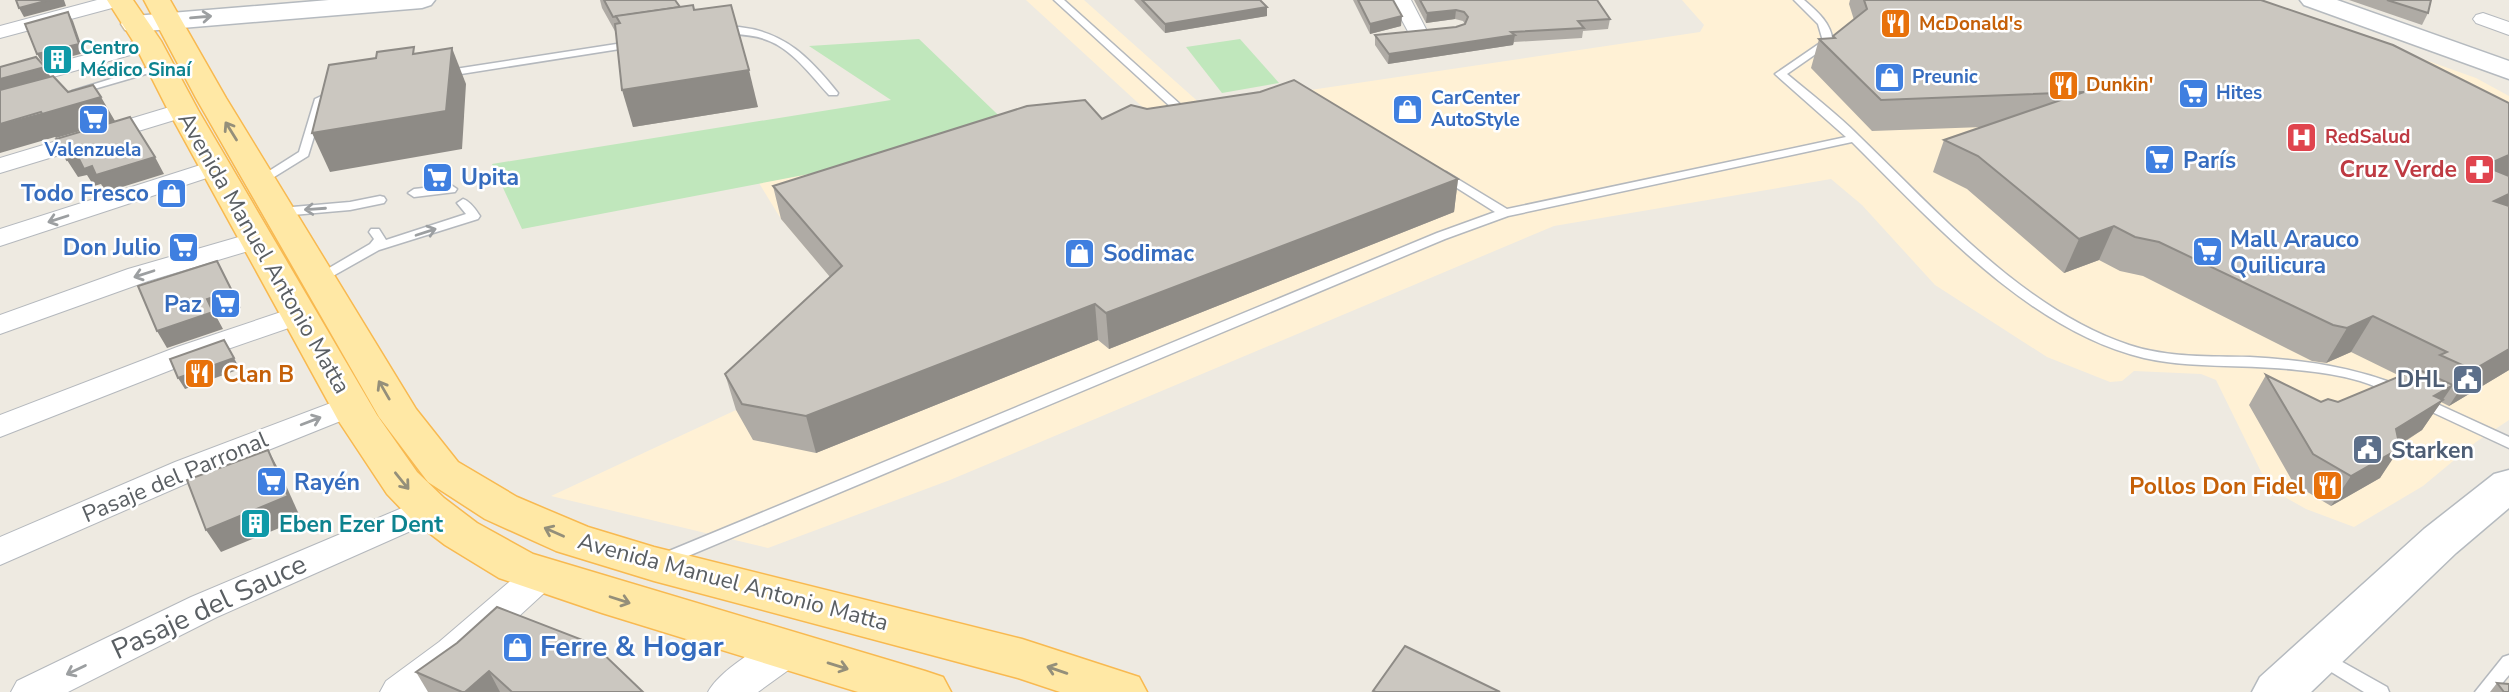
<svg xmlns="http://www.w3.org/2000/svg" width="2509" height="692" viewBox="0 0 2509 692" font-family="'Nunito Sans',sans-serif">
<rect width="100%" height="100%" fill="#eeeae1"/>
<path fill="#fff1d5" d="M1026 0H1084L1203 106 1700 32 1704 25 1682 0H2257L2476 78 2509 96V420L2476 442 2423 486 2354 527 2306 509 2269 488 2216 380 2201 374 2134 371 2122 381 2110 382 2047 357 1935 285 1862 205 1831 179 1554 226 950 480 768 548 551 496 736 410 850 300 781 219 759 183 1018 134 1149 113Z"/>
<g fill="#c0e7bc">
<path d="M919 39 1018 134 522 229 492 164 891 100 809 46Z"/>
<path d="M1240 39 1279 83 1222 93 1186 47Z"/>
</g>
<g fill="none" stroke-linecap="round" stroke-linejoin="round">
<defs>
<g id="lane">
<path d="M1054 0H1064L1181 105 1194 111V115H1186L1173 109Z"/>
<path d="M1794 0H1804C1818 12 1831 23 1833 42L1787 74C1811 94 1837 114 1859 136 1937 211 2024 310 2129 345 2168 358 2210 356 2250 357 2304 360 2355 367 2405 388L2407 391 2400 396C2386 392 2374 385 2360 381 2340 375 2318 372 2297 370 2247 364 2193 369 2144 358 2029 331 1932 221 1852 142L1508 216 1445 239 669 564 663 566 657 564 655 560 657 556 1437 233 1495 212 1438 176V172H1446L1507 209 1846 137 1775 74 1823 41 1818 24Z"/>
<path d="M739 27C785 32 810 58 838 93L837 95H829C793 55 778 30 719 35L714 32 719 29Z"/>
<path d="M636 41 641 44 639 46 442 77 437 74 442 71Z"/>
<path d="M159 64 164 67 163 69 77 94 72 91Z"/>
<path d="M336 89 341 92 325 101 308 156 266 182H258V178L299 152 315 99Z"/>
<path d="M451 185 457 189 455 192 414 197 408 193 414 189Z"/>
<path d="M380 196 384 197 386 200 384 203 350 210 281 216 275 212 281 208 350 202Z"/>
<path d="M463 199C470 201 476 210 480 216L478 219 379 250 324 281 319 282 312 278 370 244 374 239 369 232 371 229H379L386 240 466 214 457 203Z"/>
<path d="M2422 397 2509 437V448L2417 405 2415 402Z"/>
<path d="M2321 650 2387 687 2389 692H2364L2315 662 2312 657 2315 652Z"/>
<path d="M2509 655V675L2495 692H2475L2503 657Z"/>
</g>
<g id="street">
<path d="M97 0H130L127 4 0 38V26Z"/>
<path d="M1391 0H1411L1428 33 1425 37H1411Z"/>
<path d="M2483 13 2509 22V35L2476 23 2473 19 2476 15Z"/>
<path d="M148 38 155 40 158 44 155 48 0 92V78Z"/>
<path d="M183 103 191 105 194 110 191 115 0 173V158Z"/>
<path d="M216 160 225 162 228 167 225 172 0 246V229Z"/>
<path d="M256 232 265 234 269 240 265 246 148 281 0 334V315L128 269Z"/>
<path d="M299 306 309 309 313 315 309 321 199 359 0 437V415L177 347Z"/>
<path d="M352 395 363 398 368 405 363 412 199 478 0 565V537L175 462Z"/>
<path d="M428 497 440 500 445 509 440 518 217 617 68 692H11L17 681 191 597Z"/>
<path d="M542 561 555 565 560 574 555 583 467 664 429 692H380L386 681 439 642 529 565Z"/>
<path d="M787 635 801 639 806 650 801 661 758 692H708C719 671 764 642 787 635Z"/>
</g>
<g id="secondary">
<path d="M329 0H435L431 5 422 8 134 32 125 30 121 24 125 18 134 16Z"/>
<path d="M2300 0H2337L2509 61V79L2304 5Z"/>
<path d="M2509 470V508L2456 553 2311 692H2252L2260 677 2424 529 2494 474Z"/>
</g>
<g id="primary">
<path d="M107 0H133L161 41 198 110 377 415 417 472 444 498 477 523 533 554 925 671 943 677 951 692H858L602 613 499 578 445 545 412 520 387 494 338 420 168 110 133 41Z"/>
<path d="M144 0H170L226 98 416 409 458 462 517 497 588 527 654 547 1022 639 1139 677 1147 692H1060L1018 678 654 581 556 551 485 519 428 482 379 417 196 98Z"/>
</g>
</defs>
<use href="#lane" stroke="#b4b8bd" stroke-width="3"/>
<use href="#street" stroke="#b4b8bd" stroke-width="2"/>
<use href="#secondary" stroke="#b5babf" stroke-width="3"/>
<use href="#primary" stroke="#f8b950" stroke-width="3"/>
<use href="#lane" fill="#fff" fill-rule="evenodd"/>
<use href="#street" fill="#fff" fill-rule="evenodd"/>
<use href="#secondary" fill="#fff" fill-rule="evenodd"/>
<use href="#primary" fill="#ffe8a5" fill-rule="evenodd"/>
</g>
<g fill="#afaba5">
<path d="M600 0H675L680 7 694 10 758 107 633 127 616 33 602 8Z"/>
<path d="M1134 0H1260L1267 16 1165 33Z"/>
<path d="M1353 0H1393L1401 26 1370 34Z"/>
<path d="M1414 0H1597L1610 19 1608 29 1583 31 1582 38 1514 42 1513 45 1388 64 1375 45V35L1456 27 1465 24 1463 21 1455 19 1426 23Z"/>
<path d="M1850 0H2261L2509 370 2449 406 2441 402 2422 430 2400 445 2380 478 2331 506 2294 484 2249 405 2266 375 2321 402H2338L2400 376 2351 352 2326 363 2312 361 2143 276 2120 271 2099 260 2064 273 1967 189 1933 172 1944 140 1983 127 1872 131 1811 68 1819 39 1833 38V36L1854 20 1849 4Z"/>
<path d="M2349 0H2431L2428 13 2422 25Z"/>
<path d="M1147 109 1458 179 1454 212 1109 349 1098 340 816 453 753 440 736 410 725 374 830 277 781 219 773 186Z"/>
<path d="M457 643 643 692H428L416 672Z"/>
<path d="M2497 683 2509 692H2490Z"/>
</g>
<g fill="#8e8b86">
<path d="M49 0H64L66 6 24 17 19 8Z"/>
<path d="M1267 7V16L1165 33V24Z"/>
<path d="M1456 10 1455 19 1426 23 1427 13Z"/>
<path d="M68 12 73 21 84 53 43 64 37 54Z"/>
<path d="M1402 16 1401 26 1370 34V24Z"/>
<path d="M1515 35 1513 45 1388 64 1389 54Z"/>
<path d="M452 48 466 84 462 149 330 172 312 133Z"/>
<path d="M45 67 58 90 0 107V79Z"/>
<path d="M749 70 758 107 633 127 622 90Z"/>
<path d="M101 97 115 121 56 138 55 137 0 153V124Z"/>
<path d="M2509 155V177L2484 166Z"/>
<path d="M78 157 92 166 155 157 164 174 106 192 101 184 94 186 87 175 78 177 67 160Z"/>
<path d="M1458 179 1454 212 1109 349 1106 313Z"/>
<path d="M2509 194V216L2494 201Z"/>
<path d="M2114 226 2099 260 2064 273 2079 239Z"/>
<path d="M217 261 241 308 216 316 223 329 167 348 157 331Z"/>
<path d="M1095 304 1098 340 816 453 806 416Z"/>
<path d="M2373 316 2351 352 2326 363 2347 328Z"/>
<path d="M224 340 240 369 185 389 178 378Z"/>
<path d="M2509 349V370L2449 406 2473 370Z"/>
<path d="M2453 385 2422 430 2376 459 2396 429 2434 396Z"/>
<path d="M2400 448 2380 478 2331 506 2351 476Z"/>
<path d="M268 450 280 472 301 519 221 552 206 530Z"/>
<path d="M489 671 500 692H465Z"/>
</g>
<g fill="#cbc7c0" stroke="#8e8b86" stroke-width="2">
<path d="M16 0H49L19 8Z"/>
<path d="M604 0H675L680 7 613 17Z"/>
<path d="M1142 0H1260L1267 7 1165 24Z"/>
<path d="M1358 0H1393L1402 16 1370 24Z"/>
<path d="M1420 0H1597L1610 19 1578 21 1584 28 1511 32 1515 35 1389 54 1375 35 1456 27 1465 24 1468 17 1464 12 1456 10 1427 13Z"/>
<path d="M1864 0H2261L2393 45 2509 103V155L2484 166 2509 176V194L2494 201 2509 206V349L2473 370 2440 355 2447 352 2373 316 2347 328 2333 325 2159 242 2135 237 2114 226 2079 239 1978 156 1944 140 2084 92 1881 100 1819 39 1835 38 1833 36 1867 9Z"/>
<path d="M2387 0H2431L2428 13Z"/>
<path d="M693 5 694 10 731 5 749 70 622 90 615 24 620 23 616 16Z"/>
<path d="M68 12 79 44 37 54 25 24Z"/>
<path d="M414 47 413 54 452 48 446 111 312 133 329 65 376 58 377 52Z"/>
<path d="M36 57 45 67 0 79V67Z"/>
<path d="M53 76 68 92 93 85 101 97 42 114 41 112 0 124V90Z"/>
<path d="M1294 80 1458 179 1106 313 1095 304 806 416 742 404 725 374 842 266 773 186 1027 106 1085 100 1102 119 1131 105 1147 109 1260 92Z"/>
<path d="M130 117 155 157 96 175 92 166 84 169 78 157 67 160 56 139Z"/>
<path d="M217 261 232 291 207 299 213 312 157 331 138 286Z"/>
<path d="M224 340 234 358 178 378 170 359Z"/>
<path d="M2417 369 2453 385 2434 396 2443 400 2396 429 2400 448 2351 476 2313 454 2266 375 2321 402 2328 399 2338 402Z"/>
<path d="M268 450 288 496 206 530 187 480Z"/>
<path d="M497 607 593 644 643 692H512L489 671 465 692H462L416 672 457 643Z"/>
<path d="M1405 646 1500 692H1376L1373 691Z"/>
<path d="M2497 683 2509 684V692H2504Z"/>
</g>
<defs><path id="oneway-shaft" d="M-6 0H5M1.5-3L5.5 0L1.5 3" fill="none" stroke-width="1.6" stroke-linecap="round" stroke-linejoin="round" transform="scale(1.75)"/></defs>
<g stroke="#9c9fa1">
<use href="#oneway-shaft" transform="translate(201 17) rotate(-5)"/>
<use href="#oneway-shaft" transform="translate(315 209) rotate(176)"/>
<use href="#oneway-shaft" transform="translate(58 219) rotate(162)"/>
<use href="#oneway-shaft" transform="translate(426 232) rotate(-18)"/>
<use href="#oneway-shaft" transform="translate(144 274) rotate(162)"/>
<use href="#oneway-shaft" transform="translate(311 421) rotate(-21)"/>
<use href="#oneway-shaft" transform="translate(76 670) rotate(154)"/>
</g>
<g stroke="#948f7a">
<use href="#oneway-shaft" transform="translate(231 131) rotate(-122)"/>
<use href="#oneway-shaft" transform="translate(384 390) rotate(-120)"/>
<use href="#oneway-shaft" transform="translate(402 481) rotate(51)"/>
<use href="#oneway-shaft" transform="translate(554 532) rotate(-156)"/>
<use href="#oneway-shaft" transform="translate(620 600) rotate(18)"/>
<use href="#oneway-shaft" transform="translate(838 666) rotate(17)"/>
<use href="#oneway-shaft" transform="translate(1057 670) rotate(-161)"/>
</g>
<defs>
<symbol id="restaurant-square" viewBox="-11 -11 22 22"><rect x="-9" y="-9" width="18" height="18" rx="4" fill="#e8710a" stroke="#fff"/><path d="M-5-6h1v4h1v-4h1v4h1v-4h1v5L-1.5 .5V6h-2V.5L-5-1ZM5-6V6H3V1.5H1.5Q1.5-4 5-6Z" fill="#fff"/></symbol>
<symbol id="building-square" viewBox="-11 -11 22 22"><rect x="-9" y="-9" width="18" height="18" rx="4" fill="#0f9aa8" stroke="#fff"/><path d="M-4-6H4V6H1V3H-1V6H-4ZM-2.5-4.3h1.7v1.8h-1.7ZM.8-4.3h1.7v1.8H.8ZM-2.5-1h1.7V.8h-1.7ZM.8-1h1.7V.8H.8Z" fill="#fff"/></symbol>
<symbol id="shop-square" viewBox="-11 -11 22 22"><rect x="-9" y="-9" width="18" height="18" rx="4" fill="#3f7fe0" stroke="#fff"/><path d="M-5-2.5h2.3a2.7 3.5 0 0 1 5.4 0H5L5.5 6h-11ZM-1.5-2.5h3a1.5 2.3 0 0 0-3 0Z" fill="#fff"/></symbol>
<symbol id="supermarket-square" viewBox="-11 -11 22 22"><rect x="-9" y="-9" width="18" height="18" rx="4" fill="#3f7fe0" stroke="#fff"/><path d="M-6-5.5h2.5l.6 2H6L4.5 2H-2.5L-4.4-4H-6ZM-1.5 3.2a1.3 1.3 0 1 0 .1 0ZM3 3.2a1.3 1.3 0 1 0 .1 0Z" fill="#fff"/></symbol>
<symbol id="hospital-square" viewBox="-11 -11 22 22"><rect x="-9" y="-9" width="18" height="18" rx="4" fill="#e0444e" stroke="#fff"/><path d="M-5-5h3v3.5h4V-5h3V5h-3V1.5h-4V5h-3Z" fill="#fff"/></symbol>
<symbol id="pharmacy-square" viewBox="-11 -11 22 22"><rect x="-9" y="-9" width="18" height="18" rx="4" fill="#e0444e" stroke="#fff"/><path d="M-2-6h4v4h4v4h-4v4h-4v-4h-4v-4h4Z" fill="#fff"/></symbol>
<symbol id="civic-square" viewBox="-11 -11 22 22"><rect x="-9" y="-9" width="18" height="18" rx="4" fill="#5c6f8a" stroke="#fff"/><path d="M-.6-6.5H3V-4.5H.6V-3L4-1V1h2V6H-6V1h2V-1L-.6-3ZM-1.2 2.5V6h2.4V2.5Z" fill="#fff"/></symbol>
</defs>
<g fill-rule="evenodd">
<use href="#restaurant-square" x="1878" y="6" width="35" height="35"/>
<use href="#building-square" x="40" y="42" width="35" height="35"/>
<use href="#shop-square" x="1872" y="60" width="35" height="35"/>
<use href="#restaurant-square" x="2046" y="68" width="35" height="35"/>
<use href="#supermarket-square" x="2176" y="76" width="35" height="35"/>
<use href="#shop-square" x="1390" y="92" width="35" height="35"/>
<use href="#supermarket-square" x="76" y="102" width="35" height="35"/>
<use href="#hospital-square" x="2284" y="120" width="35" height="35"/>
<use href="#supermarket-square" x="2142" y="142" width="35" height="35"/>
<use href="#pharmacy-square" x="2462" y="152" width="35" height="35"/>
<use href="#supermarket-square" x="420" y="160" width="35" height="35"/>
<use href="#shop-square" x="154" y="176" width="35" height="35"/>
<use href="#supermarket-square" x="166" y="230" width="35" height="35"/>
<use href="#supermarket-square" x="2190" y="234" width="35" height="35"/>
<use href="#shop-square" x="1062" y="236" width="35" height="35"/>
<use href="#supermarket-square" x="208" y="286" width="35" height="35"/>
<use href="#restaurant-square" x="182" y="356" width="35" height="35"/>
<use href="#civic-square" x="2450" y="362" width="35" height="35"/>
<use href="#civic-square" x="2350" y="432" width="35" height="35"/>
<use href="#supermarket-square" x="254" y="464" width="35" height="35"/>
<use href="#restaurant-square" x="2310" y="468" width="35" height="35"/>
<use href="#building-square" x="238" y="506" width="35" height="35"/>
<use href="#shop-square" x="500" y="630" width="35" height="35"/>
</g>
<g text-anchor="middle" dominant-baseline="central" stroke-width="5" stroke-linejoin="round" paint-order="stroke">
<g font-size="19" font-weight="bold" fill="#c56008" stroke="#fff" text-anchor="start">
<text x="1919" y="24">McDonald's</text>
<text x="2086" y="85">Dunkin'</text>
</g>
<g font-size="19" font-weight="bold" fill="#0d838f" stroke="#fff" text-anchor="start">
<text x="80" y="48">Centro<tspan x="80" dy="22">Médico Sinaí</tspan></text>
</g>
<g font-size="19" font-weight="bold" fill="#366cbe" stroke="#fff" text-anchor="start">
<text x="1912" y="77">Preunic</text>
<text x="2216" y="93">Hites</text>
<text x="1431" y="98">CarCenter<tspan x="1431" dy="22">AutoStyle</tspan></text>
<text x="93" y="150" text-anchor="middle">Valenzuela</text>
</g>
<g font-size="19" font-weight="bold" fill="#be3a42" stroke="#fff" text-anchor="start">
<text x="2325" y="137">RedSalud</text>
</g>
<g font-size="23" font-weight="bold" fill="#366cbe" stroke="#fff" text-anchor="start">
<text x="2183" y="160">París</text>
<text x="461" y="177">Upita</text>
<text x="149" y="193" text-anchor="end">Todo Fresco</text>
<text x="2230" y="239">Mall Arauco<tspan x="2230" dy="26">Quilicura</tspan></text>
<text x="161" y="247" text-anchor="end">Don Julio</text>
<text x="1103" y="253">Sodimac</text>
<text x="202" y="304" text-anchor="end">Paz</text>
<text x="294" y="482">Rayén</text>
</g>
<g font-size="23" font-weight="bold" fill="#be3a42" stroke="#fff" text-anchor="end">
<text x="2457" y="169">Cruz Verde</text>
</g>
<g font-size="23" fill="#5a5f63" stroke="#fff">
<text transform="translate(264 253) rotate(60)">Avenida Manuel Antonio Matta</text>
<text transform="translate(175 477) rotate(-23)">Pasaje del Parronal</text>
<text transform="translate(733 582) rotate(15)">Avenida Manuel Antonio Matta</text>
</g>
<g font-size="23" font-weight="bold" fill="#c56008" stroke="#fff" text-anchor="start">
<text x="223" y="374">Clan B</text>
<text x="2305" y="486" text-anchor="end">Pollos Don Fidel</text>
</g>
<g font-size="23" font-weight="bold" fill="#4e5e75" stroke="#fff" text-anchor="end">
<text x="2445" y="379">DHL</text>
<text x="2391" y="450" text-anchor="start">Starken</text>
</g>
<g font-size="23" font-weight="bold" fill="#0d838f" stroke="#fff" text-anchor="start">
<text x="279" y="524">Eben Ezer Dent</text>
</g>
<g font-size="28" fill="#5a5f63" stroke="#fff">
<text transform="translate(209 607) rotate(-25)">Pasaje del Sauce</text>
</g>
<g font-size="28" font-weight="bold" fill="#366cbe" stroke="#fff" text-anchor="start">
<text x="540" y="647">Ferre &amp; Hogar</text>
</g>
</g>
</svg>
